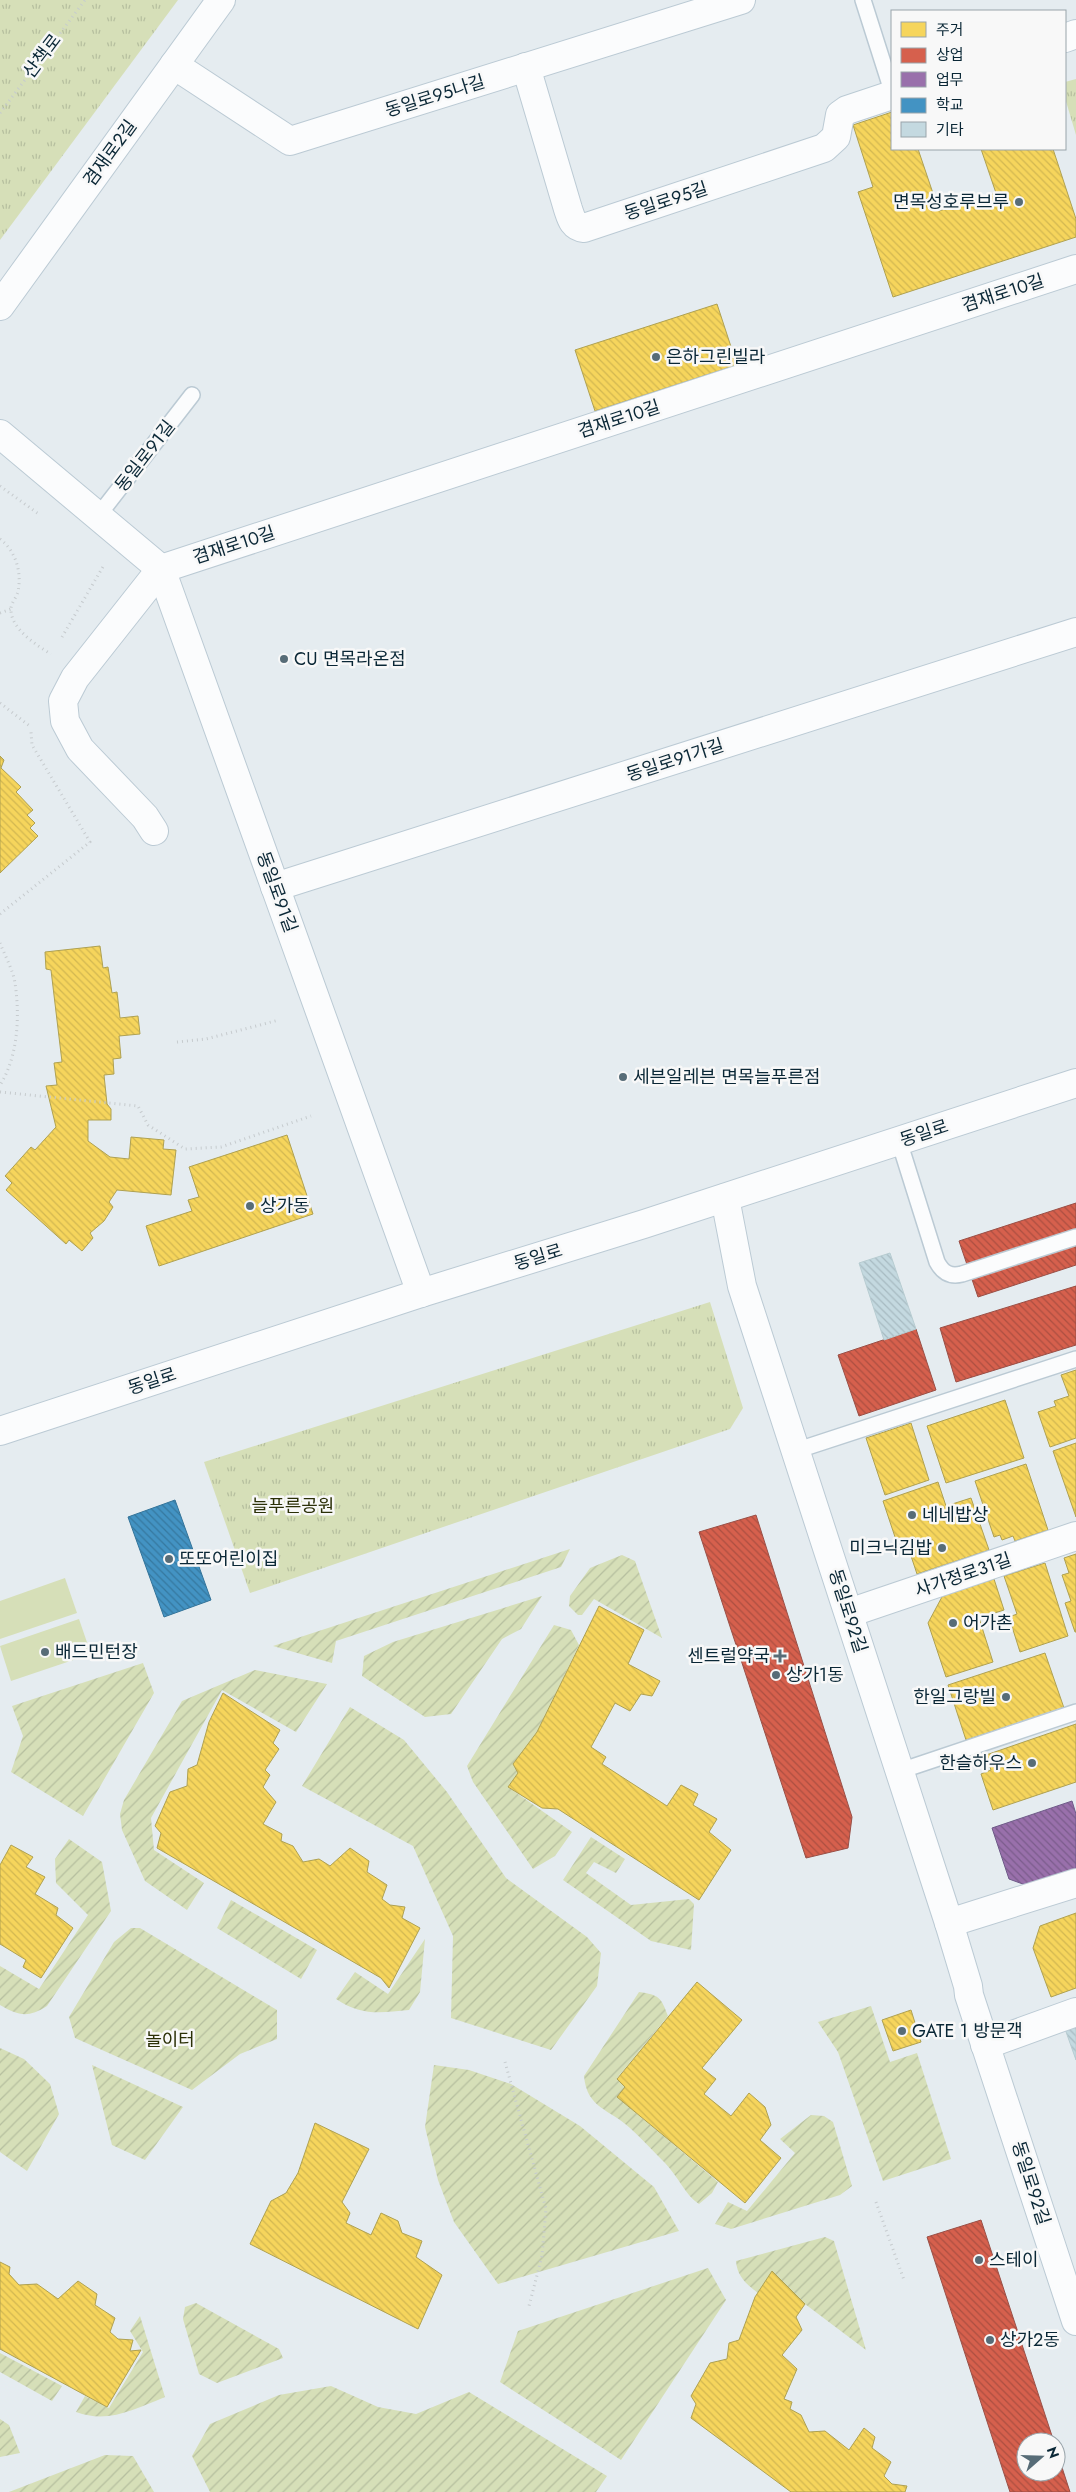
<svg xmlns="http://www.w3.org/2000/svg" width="1076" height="2492" viewBox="0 0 1076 2492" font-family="Jost,'Noto Sans KR',sans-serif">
<defs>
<pattern id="grass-tufts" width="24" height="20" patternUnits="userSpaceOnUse" patternTransform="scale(1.25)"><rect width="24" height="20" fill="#d6dfb8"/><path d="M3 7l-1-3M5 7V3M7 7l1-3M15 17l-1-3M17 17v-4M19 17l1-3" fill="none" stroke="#b6bf9f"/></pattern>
<pattern id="garden-furrows" width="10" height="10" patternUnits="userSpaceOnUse" patternTransform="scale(1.25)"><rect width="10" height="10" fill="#d6dfb8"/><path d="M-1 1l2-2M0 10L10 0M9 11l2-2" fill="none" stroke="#b6bf9f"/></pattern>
<pattern id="homes-back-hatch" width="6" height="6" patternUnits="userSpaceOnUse" patternTransform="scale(1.25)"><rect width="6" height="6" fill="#f6d55c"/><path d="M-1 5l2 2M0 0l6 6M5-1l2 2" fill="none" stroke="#d2b751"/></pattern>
<pattern id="shops-back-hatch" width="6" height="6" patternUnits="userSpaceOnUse" patternTransform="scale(1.25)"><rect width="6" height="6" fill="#d6604d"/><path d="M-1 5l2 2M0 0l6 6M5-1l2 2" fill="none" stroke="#ac4f41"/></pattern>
<pattern id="offices-back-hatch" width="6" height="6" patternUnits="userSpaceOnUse" patternTransform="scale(1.25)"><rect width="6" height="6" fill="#9970ab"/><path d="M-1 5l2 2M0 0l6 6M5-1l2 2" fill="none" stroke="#7b5c8c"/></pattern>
<pattern id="schools-back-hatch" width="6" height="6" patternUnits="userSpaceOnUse" patternTransform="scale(1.25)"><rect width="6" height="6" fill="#4393c3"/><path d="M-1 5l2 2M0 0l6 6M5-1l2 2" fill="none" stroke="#36789f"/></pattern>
<pattern id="building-back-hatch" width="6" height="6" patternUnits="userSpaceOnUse" patternTransform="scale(1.25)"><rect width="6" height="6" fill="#c4d9e0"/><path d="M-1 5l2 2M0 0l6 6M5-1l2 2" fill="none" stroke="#a7bac1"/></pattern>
</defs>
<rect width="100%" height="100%" fill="#e5ecf0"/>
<g fill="url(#grass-tufts)">
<path d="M0 0H178L0 240Z"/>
<path d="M1076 79V135L1065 98V82Z"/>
<path d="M710 1302 743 1408 730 1429 250 1593 204 1462Z"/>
</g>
<g fill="url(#garden-furrows)">
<path d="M570 1549 561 1567 336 1641 332 1663 273 1646Z"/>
<path d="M622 1555 635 1561 662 1638 594 1599 582 1615H578L569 1606 570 1596 590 1568Z"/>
<path d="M542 1596 521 1629 502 1639 451 1714 425 1717 362 1676 364 1656 393 1642Z"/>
<path d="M554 1625 571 1630 579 1645 537 1732 513 1764 518 1773 508 1787 572 1832 555 1856 533 1869 473 1782 467 1766Z"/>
<path d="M143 1663 154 1693 83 1816 11 1772 23 1736 12 1706Z"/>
<path d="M255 1670 327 1684 296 1732 222 1690 151 1818 154 1850 204 1883 187 1910 145 1881 122 1830 120 1814 124 1800 182 1701Z"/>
<path d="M350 1707 404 1740 447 1792 506 1878 587 1937 601 1953 597 1986 551 2050 451 2018 453 1936 413 1846 302 1786Z"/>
<path d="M591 1837 625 1859 616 1873 594 1862 586 1873 631 1905 689 1899 694 1904 691 1950 651 1941 563 1880Z"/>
<path d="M69 1839 102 1862 111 1911 47 2006C28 2018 19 2016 0 2005V1966L39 1989 88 1915 56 1883 55 1859Z"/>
<path d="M231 1900 317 1950 301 1979 217 1928Z"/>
<path d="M131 1928H140L277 2010V2039L240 2054 192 2090 75 2038 69 2017 114 1942Z"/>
<path d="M425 1939 420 1992 409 2010C380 2013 361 2016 336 1999L355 1972 388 1994Z"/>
<path d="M639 1992C659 1995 661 1997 668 2016L617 2078 625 2087 617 2097 718 2182 712 2193 699 2204C685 2195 678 2176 665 2163 654 2152 642 2139 630 2128 610 2109 587 2109 584 2076Z"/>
<path d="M871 2006 890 2062 917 2053 951 2159 883 2181 838 2052 818 2022Z"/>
<path d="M0 2048 24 2059 50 2084 59 2114 27 2171 0 2152Z"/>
<path d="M92 2065 183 2107 145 2160 112 2145Z"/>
<path d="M434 2065 469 2070 511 2084 580 2126 654 2187 679 2231 498 2284 454 2222 438 2180 425 2127Z"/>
<path d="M811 2115 824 2116 833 2122 852 2186 840 2195 731 2229 715 2224 728 2202 747 2211 795 2153 780 2139Z"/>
<path d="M825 2237 834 2241 866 2350 805 2304 772 2271 758 2293C746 2284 737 2276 736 2261Z"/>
<path d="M708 2268 726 2300 621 2460 500 2382 518 2331Z"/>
<path d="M196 2303 279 2349 283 2358 217 2383 199 2374 183 2319 185 2307Z"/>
<path d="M140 2316 165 2397C135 2409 108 2424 76 2412L85 2396 109 2408 143 2352 130 2331Z"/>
<path d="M0 2353 62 2386 52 2401 0 2372Z"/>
<path d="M331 2386 378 2407 416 2414 469 2392 607 2476 596 2492H210L192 2456 210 2424 279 2395Z"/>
<path d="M0 2419 9 2425 20 2453 0 2457Z"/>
<path d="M105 2455 133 2456 154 2492H9Z"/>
</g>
<g fill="#d6dfb8">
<path d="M65 1578 77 1613 0 1639V1601Z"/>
<path d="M79 1619 91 1654 11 1681 0 1646Z"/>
</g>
<g fill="url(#homes-back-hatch)" stroke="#afa151">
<path d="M892 112V149H918L939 211 996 193 981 149H1053L1076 219V237L893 297 858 192 873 187 853 125Z"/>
<path d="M717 304 737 365 595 411 575 350Z"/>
<path d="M0 756 4 760 1 768 21 787 16 792 33 810 27 815 35 823 30 828 38 836 0 873Z"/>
<path d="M100 946 103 968 108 967 112 993 117 992 120 1018 138 1016 140 1034 119 1036 121 1058 113 1059 114 1074 104 1075 107 1104 111 1109V1120H88V1141L110 1157 129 1159 131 1137 164 1140 163 1149 176 1150 171 1195 117 1190 109 1202 113 1207 104 1221 90 1233 93 1238 82 1251 69 1240 66 1244 6 1190 12 1183 5 1176 31 1147 35 1150 56 1127 46 1086 57 1085 54 1063 62 1062 51 970 46 969 45 952Z"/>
<path d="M287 1135 313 1214 159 1266 146 1226 192 1211 188 1200 199 1197 189 1167Z"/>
<path d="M1076 1370V1438L1050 1447 1038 1412 1056 1406 1054 1401 1069 1396 1061 1375Z"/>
<path d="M1005 1400 1024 1458 946 1483 927 1426Z"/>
<path d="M911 1423 929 1480 885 1495 866 1438Z"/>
<path d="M1076 1443V1517L1053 1451Z"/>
<path d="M1026 1464 1048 1530 1015 1541 1013 1536 1002 1540 1000 1535 994 1537 975 1481Z"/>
<path d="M938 1482 946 1506 971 1498 989 1550 917 1574 910 1553 906 1555 902 1542 897 1543 883 1501Z"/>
<path d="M1076 1554V1632H1075L1065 1603 1071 1601 1062 1575 1069 1573 1064 1558Z"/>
<path d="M1045 1563 1068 1636 1020 1652 1009 1617 1017 1614 1004 1576Z"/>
<path d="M994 1579 1004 1610 979 1618 993 1662 946 1677 928 1623 943 1595Z"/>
<path d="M599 1606 644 1630 628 1664 660 1681 652 1696 641 1694 630 1711 615 1703 591 1747 606 1757 602 1764 667 1806 681 1785 698 1794 693 1805 717 1819 709 1832 731 1850 699 1900 558 1809 542 1808 508 1787 518 1773 513 1764 537 1732Z"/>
<path d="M1045 1653 1064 1708 966 1740 948 1685Z"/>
<path d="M223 1693 280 1730 273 1743 279 1749 265 1770 270 1775 263 1787 276 1802 263 1824 282 1834 281 1841 293 1846 303 1862 319 1859 330 1866 350 1848 369 1861 367 1872 387 1885 382 1899 390 1905 405 1907 402 1918 420 1928 389 1988 381 1978 157 1848 161 1833 155 1826 170 1792 187 1786 188 1769 197 1765 209 1722Z"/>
<path d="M1076 1724V1782L993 1810 981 1774 991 1770 986 1755Z"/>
<path d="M11 1845 33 1857 26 1867 45 1877 35 1894 58 1908 56 1915 73 1928 41 1978 23 1967 26 1960 0 1944V1865Z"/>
<path d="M1076 1913V1988L1051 1997 1033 1948 1040 1926Z"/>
<path d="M697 1982 742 2020 702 2068 716 2079 704 2094 731 2116 749 2093 765 2107 771 2125 760 2140 781 2158 745 2203 617 2097 625 2087 617 2079Z"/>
<path d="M911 2010 921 2042 893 2051 882 2020Z"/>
<path d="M315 2123 369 2149 342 2202 350 2213 346 2223 371 2235 381 2213 398 2221 402 2233 422 2241 416 2257 442 2275 418 2329 250 2244 271 2201 286 2193 298 2173Z"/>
<path d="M0 2262 10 2267 9 2274 19 2285 37 2284 58 2299 78 2281 97 2294 95 2305 115 2318 110 2332 118 2339 133 2340 130 2351 141 2350 107 2407 0 2349Z"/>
<path d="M772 2271 805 2304 796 2317 802 2330 782 2355 797 2369 784 2399 792 2402 790 2409 801 2415 809 2432 825 2431 849 2450 864 2428 875 2437 872 2448 891 2462 884 2476 892 2484 907 2486 905 2492H791L691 2418 696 2404 691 2396 710 2363 727 2359 729 2343 739 2340 755 2297Z"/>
</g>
<g fill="url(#shops-back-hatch)" stroke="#994f46">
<path d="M1076 1203V1265L978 1297 959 1241Z"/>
<path d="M1076 1286V1345L956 1382 940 1328Z"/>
<path d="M916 1329 936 1390 859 1416 838 1355Z"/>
<path d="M756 1515 852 1817 848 1848 806 1858 699 1532Z"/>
<path d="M981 2220 1054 2442H1026V2472H1056V2449L1070 2492H1010L927 2237Z"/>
</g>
<path fill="url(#offices-back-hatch)" stroke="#6e5a88" d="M1072 1801 1076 1814V1872L1031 1887 1009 1879 992 1828Z"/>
<path fill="url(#schools-back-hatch)" stroke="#327399" d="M175 1500 211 1600 164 1617 128 1517Z"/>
<g fill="url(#building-back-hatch)" stroke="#b7ccd1">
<path d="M890 1253 916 1329 884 1340 859 1263Z"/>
<path d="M1076 2022V2060L1064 2026Z"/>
</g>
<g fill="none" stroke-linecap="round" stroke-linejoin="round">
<defs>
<g id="service">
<path d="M863 0 892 91"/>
<path d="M98 516 192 395"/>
<path d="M899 1141 937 1262C943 1273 950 1277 962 1274L1076 1237"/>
<path d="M795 1451 1076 1359"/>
<path d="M900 1771 1076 1712"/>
</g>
<g id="minor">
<path d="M1065 38 1076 34"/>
<path d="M174 65 290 141 741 0"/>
<path d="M526 67 568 209C571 218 573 227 584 228L824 148 836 137 840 115 847 110 892 95"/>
<path d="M0 434 161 569 421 1293"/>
<path d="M154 831 145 817 80 749 65 721 63 701 75 678 161 569 1076 269"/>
<path d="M275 887 1076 632"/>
<path d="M725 1198 742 1286 949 1923 968 1986 969 1995 1076 2321"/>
<path d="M849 1613 1076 1536"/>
<path d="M949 1923 1076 1883"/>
<path d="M985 2045 1076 2012"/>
</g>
<path id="tertiary" d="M0 306 221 0"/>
<path id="primary" d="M0 1431 421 1293 644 1224 1076 1083"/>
</defs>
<use href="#service" stroke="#bbcad4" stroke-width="18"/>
<use href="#minor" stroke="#bbcad4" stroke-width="30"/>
<use href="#tertiary" stroke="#bbcad4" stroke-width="30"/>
<use href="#primary" stroke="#bbcad4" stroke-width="30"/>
<g stroke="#c6cbce" stroke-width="3" stroke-dasharray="1 4" stroke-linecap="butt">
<path d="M0 113 85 0"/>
<path d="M0 486 40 515"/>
<path d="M0 539C16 551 22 573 18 591 17 597 11 603 11 609 10 628 37 646 51 654"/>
<path d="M0 613 11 609"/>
<path d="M62 637 104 565"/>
<path d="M0 703 31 727"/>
<path d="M0 914 90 842 32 745 31 732"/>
<path d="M0 943C5 956 13 970 15 983 20 1016 18 1057 0 1085"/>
<path d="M177 1042 206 1039 279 1020"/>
<path d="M0 1092 138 1106 148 1125 185 1149 221 1147 311 1116"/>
<path d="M505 2062 546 2209 542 2256 529 2306"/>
<path d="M876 2202 904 2280"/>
</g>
<use href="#service" stroke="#fbfcfd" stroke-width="15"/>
<use href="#minor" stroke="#fbfcfd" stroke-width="28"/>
<use href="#tertiary" stroke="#fbfcfd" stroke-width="28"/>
<use href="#primary" stroke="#fbfcfd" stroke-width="28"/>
</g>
<g fill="#576c77" stroke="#f8f8f8" stroke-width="2">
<circle cx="1019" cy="202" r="5"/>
<circle cx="656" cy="357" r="5"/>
<circle cx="284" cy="659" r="5"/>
<circle cx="623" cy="1077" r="5"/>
<circle cx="250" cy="1206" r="5"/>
<circle cx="912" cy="1515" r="5"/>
<circle cx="942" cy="1548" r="5"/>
<circle cx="169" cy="1559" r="5"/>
<circle cx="953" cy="1623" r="5"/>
<circle cx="45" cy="1652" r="5"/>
<path d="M777.5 1648.5h5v5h5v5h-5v5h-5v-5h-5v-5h5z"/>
<circle cx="776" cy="1675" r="5"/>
<circle cx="1006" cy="1697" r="5"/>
<circle cx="1032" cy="1763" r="5"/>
<circle cx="902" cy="2031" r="5"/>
<circle cx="979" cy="2260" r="5"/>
<circle cx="990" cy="2340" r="5"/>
</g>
<g text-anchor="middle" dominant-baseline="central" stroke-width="5" stroke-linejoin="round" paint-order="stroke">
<g font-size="18" fill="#0a2736" stroke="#f8f8f8">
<text transform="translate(42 56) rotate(-53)">산책로</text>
<text transform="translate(435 96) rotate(-17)">동일로95나길</text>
<text transform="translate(110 153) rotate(-54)">겸재로2길</text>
<text transform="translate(666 201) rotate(-18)">동일로95길</text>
<text transform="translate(1003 293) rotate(-18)">겸재로10길</text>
<text transform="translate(619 419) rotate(-18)">겸재로10길</text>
<text transform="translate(145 456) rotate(-52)">동일로91길</text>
<text transform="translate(234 545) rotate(-18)">겸재로10길</text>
<text transform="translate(675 760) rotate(-18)">동일로91가길</text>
<text transform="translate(277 892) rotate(70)">동일로91길</text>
<text transform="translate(924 1133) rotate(-18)">동일로</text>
<text transform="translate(538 1257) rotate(-17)">동일로</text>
<text transform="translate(152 1381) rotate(-18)">동일로</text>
<text transform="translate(963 1575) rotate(-19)">사가정로31길</text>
<text transform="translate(848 1611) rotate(72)">동일로92길</text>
<text transform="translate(1031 2183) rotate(72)">동일로92길</text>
</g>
<g font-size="18" fill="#0a2736" stroke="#f8f8f8" text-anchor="start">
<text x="1009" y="202" text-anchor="end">면목성호루브루</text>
<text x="666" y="357">은하그린빌라</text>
<text x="294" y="659">CU 면목라온점</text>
<text x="633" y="1077">세븐일레븐 면목늘푸른점</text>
<text x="260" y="1206">상가동</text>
<text x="922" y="1515">네네밥상</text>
<text x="932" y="1548" text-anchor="end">미크닉김밥</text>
<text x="179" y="1559">또또어린이집</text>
<text x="963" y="1623">어가촌</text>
<text x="55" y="1652">배드민턴장</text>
<text x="770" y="1656" text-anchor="end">센트럴약국</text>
<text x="786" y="1675">상가1동</text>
<text x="996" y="1697" text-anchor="end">한일그랑빌</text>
<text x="1022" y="1763" text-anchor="end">한슬하우스</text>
<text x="912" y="2031">GATE 1 방문객</text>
<text x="989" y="2260">스테이</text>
<text x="1000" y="2340">상가2동</text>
</g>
<g font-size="18" fill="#2b3007" stroke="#f8f8f8">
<text x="293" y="1506">늘푸른공원</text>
<text x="170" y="2040">놀이터</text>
</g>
</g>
<rect x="891" y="10" width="175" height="140" fill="#f8f8f8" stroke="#99a4aa"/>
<rect x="901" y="22" width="25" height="15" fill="#f6d55c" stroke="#99a4aa"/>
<text x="936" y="35" font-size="15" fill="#0a2736">주거</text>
<rect x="901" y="48" width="25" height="15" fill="#d6604d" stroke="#99a4aa"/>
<text x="936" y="60" font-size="15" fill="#0a2736">상업</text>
<rect x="901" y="72" width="25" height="15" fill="#9970ab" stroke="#99a4aa"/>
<text x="936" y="85" font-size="15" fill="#0a2736">업무</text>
<rect x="901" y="98" width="25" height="15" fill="#4393c3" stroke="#99a4aa"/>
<text x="936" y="110" font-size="15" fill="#0a2736">학교</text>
<rect x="901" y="122" width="25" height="15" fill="#c4d9e0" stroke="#99a4aa"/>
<text x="936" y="135" font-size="15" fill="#0a2736">기타</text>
<g transform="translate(1041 2457) rotate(70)"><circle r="24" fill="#f8f8f8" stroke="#99a4aa"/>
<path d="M0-4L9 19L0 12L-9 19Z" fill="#576c77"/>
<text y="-8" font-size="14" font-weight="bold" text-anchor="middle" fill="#0a2736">N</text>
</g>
</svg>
